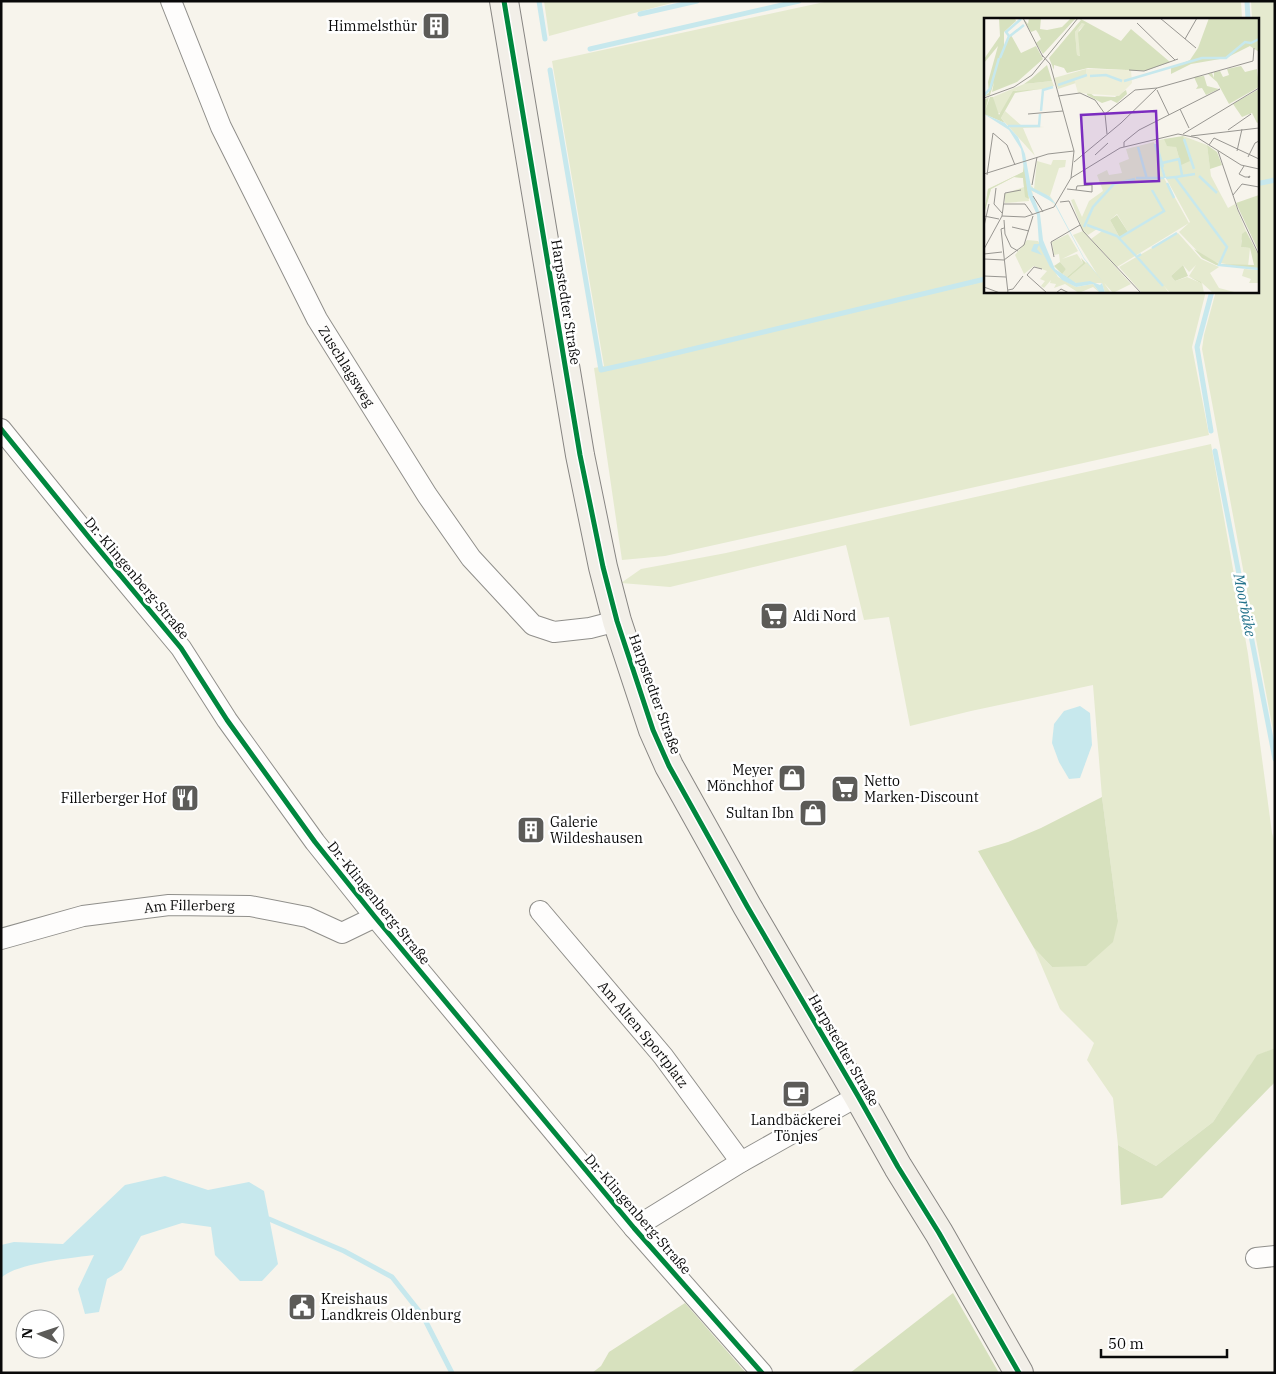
<svg xmlns="http://www.w3.org/2000/svg" width="1276" height="1374" viewBox="0 0 1276 1374" font-family="'IBM Plex Serif',serif">
<rect width="100%" height="100%" fill="#f7f4ec"/>
<g fill="#e5eacf">
<path d="M544 1H679L549 36Z"/>
<path d="M829 1H1241L1242 19H985V291H1206L1192 347 1209 435 665 556 622 560 594 368 604 366 552 61Z"/>
<path d="M1251 1H1275V741L1202 349 1204 335 1216 291H1257V125L1259 117 1257 92V19H1252Z"/>
<path d="M1211 444 1248 654 1272 833 1275 842V1048L1257 1056 1213 1122 1156 1166 1118 1145 1113 1098 1087 1060 1094 1043 1060 1009 1034 948 1052 967 1118 921 1102 797 1093 685 971 711 910 726 889 617 864 620 846 545 670 587 621 583 641 569 726 553Z"/>
</g>
<g fill="#d7e1be">
<path d="M1102 797 1118 921 1113 942 1086 966 1052 967 1034 948 978 851 1008 842 1041 828Z"/>
<path d="M1275 1048V1082L1162 1198 1121 1205 1118 1145 1156 1166 1213 1122 1257 1055Z"/>
<path d="M953 1293 999 1373H850Z"/>
<path d="M685 1303 746 1373H592L601 1366 609 1352Z"/>
</g>
<g fill="#c7e8ed">
<path d="M1080 706 1090 713 1092 745 1080 778 1069 779 1059 762 1052 743 1054 724 1064 711Z"/>
<path d="M165 1176 208 1190 249 1182 264 1191 278 1264 262 1281H240L215 1255 211 1227 182 1223 141 1236 122 1270 107 1279 99 1312 85 1314 78 1289 94 1255C73 1258 16 1263 1 1278V1245L14 1242 63 1244 125 1185Z"/>
</g>
<g fill="none" stroke-linecap="round" stroke-linejoin="round">
<g stroke="#c7e8ed" stroke-width="5">
<path d="M539 1 545 39"/>
<path d="M1247 1 1248 19"/>
<path d="M640 14 697 1"/>
<path d="M590 49 799 1"/>
<path d="M550 70 601 370 651 359 985 279"/>
<path d="M1261 183 1275 180"/>
<path d="M1211 431 1197 347 1212 291"/>
<path d="M1215 451 1275 759"/>
<path d="M269 1219 344 1251 392 1277 423 1316 452 1373"/>
</g>
<defs>
<g id="street">
<path id="s1" d="M171 1 221 127 317 319 427 495 471 558 533 625 554 632 590 628 617 621"/>
<path d="M1 429 91 540 181 648 227 720 315 842 375 917 634 1228 762 1373"/>
<path id="s2" d="M540 911 663 1056 741 1162"/>
<path id="s3" d="M1 939 83 916 169 905 250 906 307 917 342 933 375 917"/>
<path d="M634 1228 741 1162 858 1096"/>
<path d="M1256 1258 1275 1256"/>
</g>
<path id="secondary" d="M504 1 580 455 603 567 617 621 653 730 669 766 747 906 858 1096 898 1167 939 1233 1019 1373"/>
</defs>
<use href="#street" stroke="#908f8b" stroke-width="22"/>
<use href="#secondary" stroke="#878582" stroke-width="30"/>
<use href="#street" stroke="#fefdfc" stroke-width="20"/>
<use href="#secondary" stroke="#f2efe8" stroke-width="28"/>
<defs>
<g id="cycleway">
<path d="M504 1 580 455 603 567 617 621 653 730 669 766 747 906 858 1096 898 1167 939 1233 1019 1373"/>
<path d="M1 429 91 540 181 648 227 720 315 842 375 917 634 1228 762 1373"/>
</g>
</defs>
<use href="#cycleway" stroke="#fff" stroke-width="8"/>
<use href="#cycleway" stroke="#00873e" stroke-width="5"/>
</g>
<defs>
<symbol id="building-square" viewBox="-11 -11 22 22"><rect x="-9" y="-9" width="18" height="18" rx="4" fill="#5c5b58" stroke="#fff"/><path d="M-4-6H4V6H1V3H-1V6H-4ZM-2.5-4.3h1.7v1.8h-1.7ZM.8-4.3h1.7v1.8H.8ZM-2.5-1h1.7V.8h-1.7ZM.8-1h1.7V.8H.8Z" fill="#fff"/></symbol>
<symbol id="supermarket-square" viewBox="-11 -11 22 22"><rect x="-9" y="-9" width="18" height="18" rx="4" fill="#5c5b58" stroke="#fff"/><path d="M-6-5.5h2.5l.6 2H6L4.5 2H-2.5L-4.4-4H-6ZM-1.5 3.2a1.3 1.3 0 1 0 .1 0ZM3 3.2a1.3 1.3 0 1 0 .1 0Z" fill="#fff"/></symbol>
<symbol id="shop-square" viewBox="-11 -11 22 22"><rect x="-9" y="-9" width="18" height="18" rx="4" fill="#5c5b58" stroke="#fff"/><path d="M-5-2.5h2.3a2.7 3.5 0 0 1 5.4 0H5L5.5 6h-11ZM-1.5-2.5h3a1.5 2.3 0 0 0-3 0Z" fill="#fff"/></symbol>
<symbol id="restaurant-square" viewBox="-11 -11 22 22"><rect x="-9" y="-9" width="18" height="18" rx="4" fill="#5c5b58" stroke="#fff"/><path d="M-5-6h1v4h1v-4h1v4h1v-4h1v5L-1.5 .5V6h-2V.5L-5-1ZM5-6V6H3V1.5H1.5Q1.5-4 5-6Z" fill="#fff"/></symbol>
<symbol id="cafe-square" viewBox="-11 -11 22 22"><rect x="-9" y="-9" width="18" height="18" rx="4" fill="#5c5b58" stroke="#fff"/><path d="M-5.5-4.5H6V0H3Q3 3.5 0 3.5H-2.5Q-5.5 3.5-5.5 0ZM3-3.2v2h1.7v-2ZM-6 4.5H4V6H-6Z" fill="#fff"/></symbol>
<symbol id="civic-square" viewBox="-11 -11 22 22"><rect x="-9" y="-9" width="18" height="18" rx="4" fill="#5c5b58" stroke="#fff"/><path d="M-.6-6.5H3V-4.5H.6V-3L4-1V1h2V6H-6V1h2V-1L-.6-3ZM-1.2 2.5V6h2.4V2.5Z" fill="#fff"/></symbol>
</defs>
<g fill-rule="evenodd">
<use href="#building-square" x="420" y="10" width="32" height="32"/>
<use href="#supermarket-square" x="758" y="600" width="32" height="32"/>
<use href="#shop-square" x="776" y="762" width="32" height="32"/>
<use href="#supermarket-square" x="829" y="773" width="32" height="32"/>
<use href="#restaurant-square" x="169" y="782" width="32" height="32"/>
<use href="#shop-square" x="797" y="797" width="32" height="32"/>
<use href="#building-square" x="515" y="814" width="32" height="32"/>
<use href="#cafe-square" x="780" y="1078" width="32" height="32"/>
<use href="#civic-square" x="286" y="1291" width="32" height="32"/>
</g>
<g text-anchor="middle" dominant-baseline="central" stroke-width="5" stroke-linejoin="round" paint-order="stroke">
<g font-size="14" fill="#090909" stroke="#fff" text-anchor="end">
<text x="417" y="26">Himmelsthür</text>
<text x="793" y="616" text-anchor="start">Aldi Nord</text>
<text x="773" y="770">Meyer<tspan x="773" dy="16">Mönchhof</tspan></text>
<text x="864" y="781" text-anchor="start">Netto<tspan x="864" dy="16">Marken-Discount</tspan></text>
<text x="166" y="798">Fillerberger Hof</text>
<text x="794" y="813">Sultan Ibn</text>
<text x="550" y="822" text-anchor="start">Galerie<tspan x="550" dy="16">Wildeshausen</tspan></text>
<text x="796" y="1120" text-anchor="middle">Landbäckerei<tspan x="796" dy="16">Tönjes</tspan></text>
<text x="321" y="1299" text-anchor="start">Kreishaus<tspan x="321" dy="16">Landkreis Oldenburg</tspan></text>
</g>
<g font-size="14" fill="#090909" stroke="#fff">
<text transform="translate(566 302) rotate(81)">Harpstedter Straße</text>
<text stroke="none"><textPath href="#s1" startOffset="406">Zuschlagsweg</textPath></text>
<text transform="translate(137 578) rotate(50)">Dr.-Klingenberg-Straße</text>
<text transform="translate(655 694) rotate(70)">Harpstedter Straße</text>
<text transform="translate(379 903) rotate(51)">Dr.-Klingenberg-Straße</text>
<text stroke="none"><textPath href="#s3" startOffset="192">Am Fillerberg</textPath></text>
<text stroke="none"><textPath href="#s2" startOffset="161">Am Alten Sportplatz</textPath></text>
<text transform="translate(844 1050) rotate(60)">Harpstedter Straße</text>
<text transform="translate(638 1214) rotate(49)">Dr.-Klingenberg-Straße</text>
</g>
<g font-size="15" font-style="italic" fill="#23728b" stroke="#fff">
<text transform="translate(1245 605) rotate(79)">Moorbäke</text>
</g>
</g>
<g transform="translate(984 18)">
<rect width="275" height="275" fill="#f7f4ec"/>
<path d="M98 5H103L95 12 97 38 93 37 91 14ZM102 51V57L90 61 92 65 74 71 70 60ZM68 63 70 68 60 71 30 73 18 95H12L9 79 40 66ZM21 93 38 108 61 109 39 110 51 138 17 100ZM199 118 223 127 227 158 244 190 251 186 262 213 257 223V229L266 230 264 249 228 244 219 239 195 214 206 204 182 160 171 123 180 121 192 129 197 147ZM170 124 180 160 205 205 133 249 107 221 118 213 113 211 104 217 99 213 87 182 90 181 98 199 105 183 119 173 113 157 123 152 125 157 138 155 135 145 145 141 142 131ZM133 196 144 214 136 220 126 202ZM69 142H82L81 149 75 150 66 178 72 186 65 178 50 173 65 179 71 188 64 180 48 173 50 182 47 172V167L50 171 53 143 67 147ZM39 154 45 183 21 185 20 176 40 169 39 160 30 159 7 171 0 196 4 171ZM99 213 147 266 129 275 120 265 127 275H121L118 265H92L83 261 103 244 113 256 89 217ZM194 215 217 241 235 249 226 255 235 270 254 275H229L218 265 220 275H186L180 268 185 275H158L135 249ZM199 247 205 254 212 247 205 258 217 265 203 259 191 263 187 258ZM84 216 94 233 78 241 93 236 99 245 83 259 77 255 82 251 76 244 75 236 70 237 68 224ZM43 222 54 223 74 259 92 269 109 266 116 275 109 269 95 275 81 266 70 270 72 266 66 265 67 262 60 270 57 268 61 263 56 261 63 253 50 248 40 256 31 237ZM260 251 274 252 275 265H265L267 261 258 258Z" fill="#e5eacf" fill-rule="evenodd"/>
<path d="M15 0H31L32 3 20 14V28L27 17 37 35 52 28 59 41 33 64 8 74 10 64 6 77 0 78 5 75 4 64 14 28 0 45V41L16 18ZM39 0 44 6 45 0H57L56 11 63 12 78 9 87 0H92L59 36 52 25 57 21 54 15 52 12 47 14ZM95 0 137 23 147 11 186 44 161 53 104 50 83 55 80 50 70 47V52L65 40 97 2ZM98 5 101 6 94 15 96 38 93 37 91 14ZM225 0H275V34L266 28 242 40 207 46 187 56V50L206 42 214 30ZM63 47 68 63 40 66 47 61ZM257 48 261 54 273 51 275 69 245 86 233 64 224 56 228 55 230 60V54L236 53 239 59 245 57 243 51ZM220 58 223 68 235 71 222 77 218 70 212 71 214 68 210 59ZM56 71 31 75 17 100 21 105 0 96V82L5 79 1 93 6 79H9L15 97 29 73ZM275 71V104L273 105 268 95 258 99 249 86ZM142 72 143 76 133 85 127 82 118 85 103 77V73L110 78 131 79ZM199 118 206 143 197 147 192 129 183 128 180 121ZM223 127 233 134 238 147 226 151ZM40 144 45 181 41 179 39 160 30 159 7 171 0 196 4 171 39 154ZM275 177V234L252 185ZM133 197 144 214 136 220 126 202ZM262 213 275 238V251L232 247 218 240 210 231 235 246 270 247 266 230 257 229 258 216ZM97 240 102 245 83 261 70 248 76 244 82 251 78 256 83 259 99 245ZM199 247 204 258 217 264V265L204 258 191 263 187 258Z" fill="#d7e1be" fill-rule="evenodd"/>
<path d="M102 51 147 52 148 65 135 78 94 75 90 61 102 57Z" fill="#edeed8"/>
<path d="M0 96 21 105 34 119 41 136 47 169 65 178 71 185 100 240 120 265 100 241 70 185 47 172 56 196 59 222 71 251 92 265 106 263 116 267 118 265 121 275H116L109 266 92 269 78 262 66 249 55 227 53 231 58 237 47 233 50 226H55L53 197 44 177 37 131 25 112Z" fill="#c7e8ed"/>
<path fill="none" stroke="#c7e8ed" stroke-width="2.5" d="M26 18 40 7M16 40 25 18 22 14 37 1M106 58 122 57 138 63M140 63 218 40H242L261 24 267 25 275 21M74 67 103 57M0 77 6 71 15 40M57 93 59 72 69 69M24 108H55L56 96M200 121 210 151M171 126 181 160M173 128 179 149M154 129 163 161M178 145 195 141 198 157M215 158 233 175M192 159 211 156M152 160H180M182 160 191 159 243 229 235 247 275 251M183 165 190 180M103 207 133 218 152 238M100 209 109 189 130 166 151 161M135 220 180 193 168 172M168 230 193 215M157 236 153 239 179 268"/>
<path fill="none" stroke="#989691" stroke-width="1" d="M39 0 59 39M176 0 212 30M153 5 191 42M201 21 213 0M58 37 66 46 90 133 87 160 136 130 194 116 214 120 257 147 275 151M145 52 160 53 194 41M173 72 185 97M74 78 96 75 111 82 121 96 123 116M0 80 30 69 48 57 94 0M196 91 205 110M44 96 79 93M121 96 151 72 173 70 269 43 270 30M244 112 267 96M199 116 275 70M207 118 275 110M225 127 230 120 275 141M140 129V124L155 112 236 71M234 133 254 192 275 237M253 133 258 111M111 137 124 125M264 139 271 125 275 123M90 144 137 105 173 70M260 148 255 156 261 159H264L265 160 266 158 264 159M0 156 64 136 90 133M3 157 9 115 23 127 31 147M48 167 53 139M12 170 10 186 18 195M83 171 92 172 93 168 108 167V174L92 172M249 177 258 166 275 169M49 178 59 194M76 184 85 183 99 213 157 275M20 186H41L49 197M0 198 15 201M18 198 41 199 70 189 87 160M20 202 21 216 27 229 34 233M0 208 5 186M28 209 45 213M20 210 17 211 24 275M0 231 18 198 21 175 37 172M0 236 18 234M70 239 67 224 96 207M0 241 20 242M20 242 40 227 49 198M58 251 50 249 43 257 63 275M0 258 22 259M0 269 16 275M24 272 29 271 39 258M72 275 77 271 85 275"/>
<path fill="#7b2cbf" fill-opacity="0.15" stroke="#7b2cbf" stroke-width="2.5" d="M172 93 175 163 101 166 97 97Z"/>
<rect width="275" height="275" fill="none" stroke="#090909" stroke-width="2.5"/>
</g>
<rect width="1276" height="1374" fill="none" stroke="#090909" stroke-width="5"/>
<g transform="translate(40 1334) rotate(273)"><circle r="24" fill="#ffffff" stroke="#9d9d9d"/>
<path d="M0-4L9 19L0 12L-9 19Z" fill="#5c5b58"/>
<text y="-8" font-size="14" font-weight="bold" text-anchor="middle" fill="#090909">N</text>
</g>
<path d="M1101 1349v8h126v-8" fill="none" stroke="#090909" stroke-width="2.5"/>
<text x="1108" y="1349" font-size="15" fill="#090909" stroke="#ffffff" stroke-width="4" paint-order="stroke">50 m</text>
</svg>
